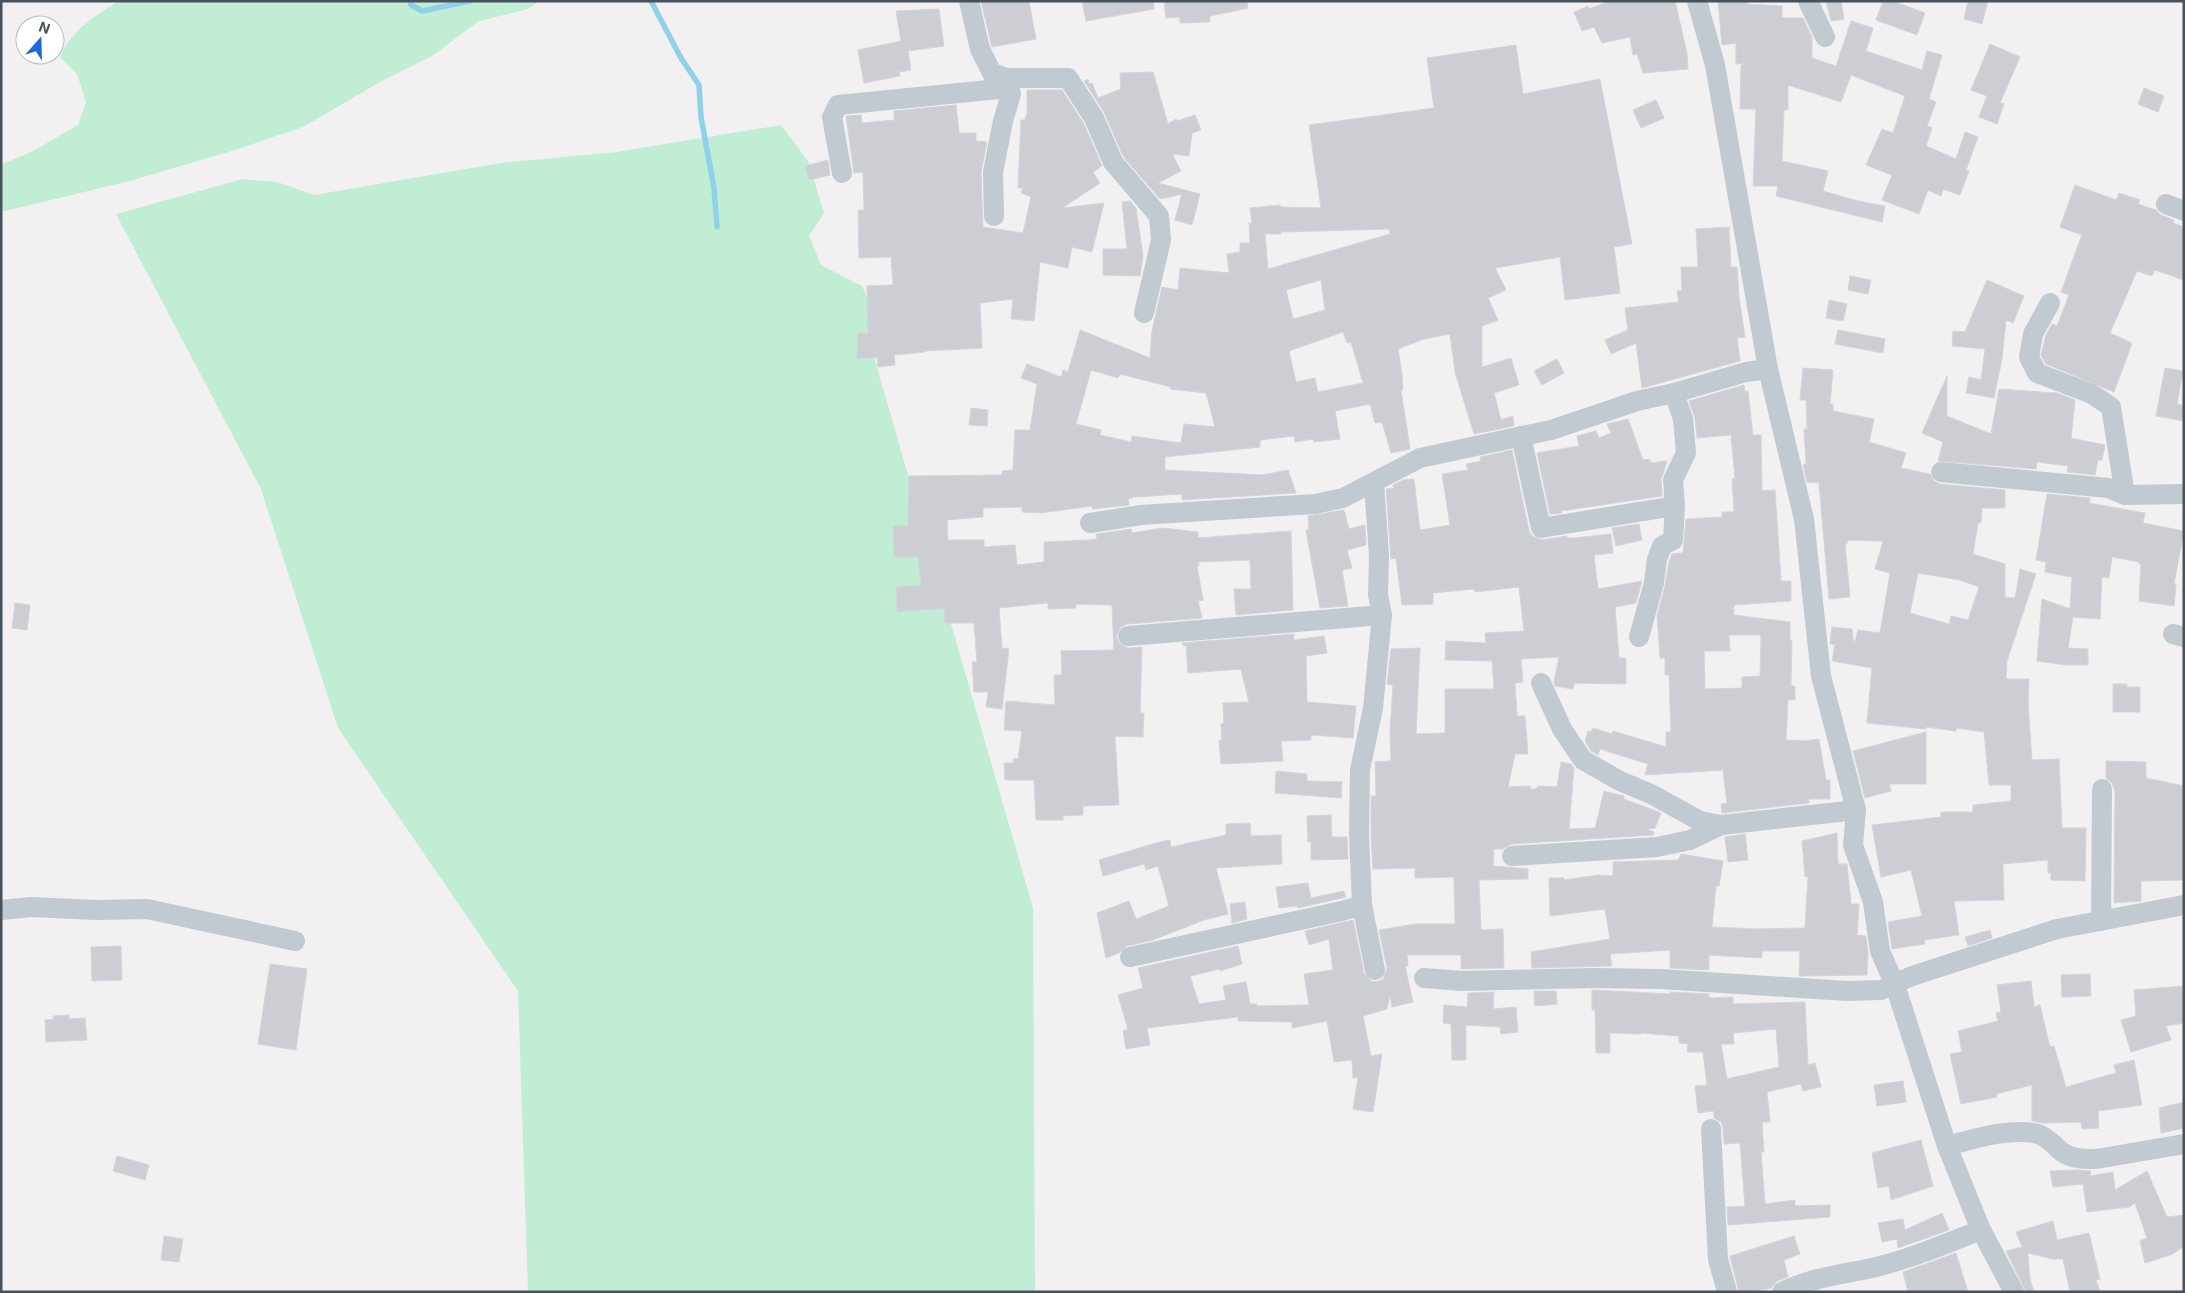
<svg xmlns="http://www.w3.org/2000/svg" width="2185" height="1293" viewBox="0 0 2185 1293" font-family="Inter,sans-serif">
<rect width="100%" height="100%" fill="#f2f0f0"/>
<g fill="#c0edd4">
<path d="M119 1H540L528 9 479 21 432 56 380 82 303 127 238 149 130 181 5 211 1 210V165L33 151 78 125 86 102 77 74 60 57C72 30 94 16 119 1Z"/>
<path d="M781 125 808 161 824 213 809 236 821 265 862 286 873 311 874 357 1033 908 1035 1292H528L518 991 338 728 261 489 116 214 243 179 277 182 314 195 501 163 617 152Z"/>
</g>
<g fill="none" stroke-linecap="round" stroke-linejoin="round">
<g stroke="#8fd1e8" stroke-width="5.5">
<path d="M411 1V5L422 11 470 1"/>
<path d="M651 1 681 58 699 85 701 117 714 188 717 227"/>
</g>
</g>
<g fill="#cdced4" stroke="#d4d5db" fill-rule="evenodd">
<path d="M981 1H1029L1036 39 992 47Z"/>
<path d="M1082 1H1153L1154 9 1086 21Z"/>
<path d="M1164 1H1247L1248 8 1210 16V22L1180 23V17L1166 18Z"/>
<path d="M1610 1H1675L1687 53 1688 69 1643 73 1637 54 1633 55 1630 37 1602 43 1594 27 1582 31 1574 12 1588 6 1589 9Z"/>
<path d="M1718 1H1747V4L1782 6V18H1803L1812 37V58L1836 66 1851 21 1873 28 1866 51 1922 70 1927 51 1942 55 1929 99 1936 102 1927 126 1932 128 1926 146 1956 159 1965 132 1978 137 1966 170 1969 171 1960 195 1943 189 1941 196 1928 190 1919 214 1882 200 1892 175 1866 165 1882 129 1893 133 1905 96 1851 75 1841 102 1788 85V110H1784L1782 161 1828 171 1823 191 1858 201 1885 206 1882 222 1776 196 1778 186H1753L1756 109H1740L1741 65 1747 63 1736 64V43L1722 45Z"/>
<path d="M1826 1H1841L1844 19 1831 21Z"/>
<path d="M1883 1H1892L1925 13 1917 35 1876 20Z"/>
<path d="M1968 1H1988L1982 24 1964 19Z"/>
<path d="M939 9 944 46 908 51 911 70 899 72 900 76 864 83 858 50 901 41 896 11Z"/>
<path d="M1990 44 2020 57 2000 103 2004 104 1997 124 1979 117 1987 96 1971 90Z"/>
<path d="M1516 45 1523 94 1600 79 1632 244 1614 247 1620 293 1565 300 1560 257 1495 268 1506 290 1488 298 1498 320 1482 326V367L1511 358 1519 385 1494 393 1501 420 1513 416 1514 426 1474 434 1455 372 1450 334 1424 339 1398 349 1402 374 1403 390H1401L1410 449 1391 453 1382 422 1375 423 1370 404 1335 411 1340 439 1314 442 1313 439 1295 442 1294 436 1260 440V447L1165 457V470L1263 475 1288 470 1296 493 1182 500V494L1135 497 1128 499 1129 505 1092 509V506L1041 513 1022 512V507L983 508V517L947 520 948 540H984V547L1015 545 1017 565 1044 562V542L1088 540 1097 539 1096 534 1131 529 1132 533 1163 528 1198 532V538L1291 531 1293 610 1236 615 1234 589H1251L1250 560 1198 562 1199 566H1197L1203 600 1198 601 1202 618 1127 624 1121 627 1116 636 1119 643 1128 648 1142 647 1140 713H1144L1143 737 1115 736 1119 805 1083 806V815L1063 816V820H1036L1034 780H1005L1004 763H1013V759H1018L1022 731 1004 730 1006 701 1055 705 1054 675H1062L1061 651 1114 650 1112 605 1076 604V608L1048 609V603L999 608 1002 648 1009 649 1002 709 986 707 988 692H974L972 662H977L974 623H945L944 608 897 612 896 587 921 585 918 557H894L893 525 908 526 909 476 1002 475V471L1013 470 1015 430H1030L1037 384 1021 378 1027 364 1061 377 1063 370 1068 372 1080 330 1150 358 1152 331 1162 287 1178 290 1180 268 1229 273 1227 254 1240 252V243H1250L1249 223H1252L1250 208 1280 205 1281 207 1321 208 1309 125 1434 108 1427 58ZM1389 229 1390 234 1268 269 1265 234H1281L1280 232ZM1321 280 1325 310 1293 319 1286 290ZM1343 332 1347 343 1351 342 1363 383 1318 392 1315 378 1296 382 1289 351ZM1091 370 1118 378 1120 374 1171 387 1170 389 1206 393 1215 427 1184 424 1181 443 1132 436 1131 442 1100 435 1101 430 1076 424Z"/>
<path d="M1153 72 1168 124 1176 119 1177 121 1195 115 1201 130 1192 133 1189 156 1172 154 1181 171 1158 183 1200 194 1192 225 1175 220 1182 194 1160 199 1127 161 1122 154 1104 112 1084 81 1088 79 1089 84 1092 83 1098 98 1121 89 1120 73Z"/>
<path d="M2144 88 2164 96 2158 112 2138 104Z"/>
<path d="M1027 90H1062L1084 124 1102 166 1093 172 1100 183 1062 208 1104 203 1092 252 1072 247 1068 268 1040 262 1034 321 1011 319 1013 299 980 303 982 348 925 351V352L894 355 895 365 878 367 877 357 857 359V333H868L867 286 893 285 891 257 859 258 858 210H864L863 172 854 173 846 116 861 115 862 123 894 120V111L956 105 959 133H976V141L987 142 981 172 983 227 1023 233 1031 197 1021 193 1023 188H1018L1021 120H1025L1027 113Z"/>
<path d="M1656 100 1664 118 1641 128 1633 110Z"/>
<path d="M828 160 830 175 809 180 805 166Z"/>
<path d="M2075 185 2116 200 2119 193 2140 200 2138 204 2156 210 2161 215 2174 220 2173 223 2184 227V280L2155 270 2152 276 2137 271 2110 333 2132 343 2114 392 2046 364 2041 355 2046 335 2052 324 2057 326 2069 295 2061 292 2082 235 2060 227Z"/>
<path d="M1130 201 1136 208 1143 256 1140 276 1103 275V249H1127L1122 202Z"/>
<path d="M1729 227 1731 267H1737L1739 297 1745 337 1737 338 1740 361 1642 388 1636 343 1611 354 1605 340 1628 330 1625 308 1679 302 1677 291 1682 290 1681 267H1698L1696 229Z"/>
<path d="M1850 276 1871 280 1868 294 1848 290Z"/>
<path d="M1987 280 2024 296 2013 323 2006 320 2002 359 1994 398 1966 393 1969 377 1981 380 1985 349 1952 346 1953 331 1965 332Z"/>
<path d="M1829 300 1847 304 1843 321 1826 318Z"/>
<path d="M1838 330 1885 339 1883 353 1835 344Z"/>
<path d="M1557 359 1564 373 1542 385 1534 371Z"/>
<path d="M1803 368 1833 370 1830 404H1833V411L1874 419 1869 442 1906 453 1901 468 1930 474 1934 481 1940 484 2005 490V508H1982L1981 523H1978L1973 554 2005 564V597L2015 598 2020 569 2036 574 2007 661 2006 679H2029L2028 704 2032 760 2059 759 2062 828H2086L2085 881 2051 880V873H2048V860L2003 864 2004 900 1954 901 1959 935 1924 940 1925 944 1892 949 1888 922 1922 916 1911 870 1881 877 1872 825 1941 817V812H1973V805L2011 801V785H1989L1984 732 1957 728 1956 731 1926 727V729L1867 723 1872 668 1832 661 1835 645 1830 644 1832 627 1852 629 1854 645 1858 630 1880 633 1890 573 1875 569 1883 541 1847 540 1848 543H1845L1850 597 1829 599 1819 483 1807 482 1803 465 1806 464 1804 429H1807L1806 400H1800ZM1918 573 1960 580 1979 587 1968 620 1951 616 1949 624 1910 613Z"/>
<path d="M2165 368 2183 371 2177 404 2184 406V421L2156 416Z"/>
<path d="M1947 376V416L1991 434 1999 389 2057 393 2075 400 2071 438 2105 445 2102 460H2098L2095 475 2067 472 2068 466 2037 462 2036 469 1938 461 1943 442 1922 433Z"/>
<path d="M1744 385 1745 392 1748 391 1753 435H1761L1762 491 1775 490 1781 581H1791V601L1734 605V615L1790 622V640H1792L1791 686H1795V700H1788L1786 740 1806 741 1819 739 1826 780H1830V799H1809V803L1722 813 1721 804 1727 803 1723 770 1645 775 1648 764 1600 749 1598 755 1591 751 1585 741 1588 731 1591 732 1593 728 1612 734 1613 731 1666 747V732H1671L1669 675H1665V658H1660L1657 616 1665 586 1669 562 1672 554 1683 553 1686 519 1722 517V512H1734L1732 479H1735L1731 435 1697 438 1695 418 1689 401ZM1729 635H1761L1760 676 1742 677V688L1705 689 1704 651H1730Z"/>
<path d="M971 408 988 410 987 426 969 425Z"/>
<path d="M1628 419 1643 460 1650 459V463L1667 461 1661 480 1662 496 1561 511 1562 513 1550 514 1537 453 1579 446 1577 436 1596 431 1599 438 1611 433 1607 424Z"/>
<path d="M1512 450 1529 531 1532 536 1542 540 1567 536V538H1574L1611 534 1613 553 1594 555 1598 589 1642 581 1636 603 1615 607 1619 658H1626V684L1574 683 1573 689 1555 686 1554 682 1559 657 1521 659 1523 682 1515 683 1517 716H1525L1528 754H1515L1508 787 1530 786V789H1536L1538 786 1557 787 1561 762 1571 764 1574 768 1569 829 1595 828 1604 791 1624 796V799L1661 813 1655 828 1646 829 1654 832 1653 835 1511 844 1503 849H1494L1493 866 1528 869V879L1479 880 1481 930 1503 929 1504 968 1461 969V955H1407L1408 966H1405L1413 1002 1392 1007 1390 995 1387 1009 1363 1016 1371 1056 1382 1054 1373 1112 1353 1109 1358 1077 1353 1078 1352 1060 1334 1062 1327 1021 1292 1028V1022L1238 1021V1017L1147 1028 1150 1045 1126 1049 1123 1030H1128L1118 995 1143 988 1138 968 1238 946 1242 964 1220 971V969L1190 976 1199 1004 1226 1000 1223 986 1246 982 1250 1004H1257V1006L1309 1005 1304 974 1333 970 1329 939 1309 945 1305 931 1353 920 1364 973 1371 981 1377 982 1383 979 1387 968 1379 930 1416 924H1455L1454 877 1415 878V868L1373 869 1371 835V796H1376L1375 762 1391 761 1390 730 1393 685 1387 684 1391 649 1420 648 1416 734 1445 733V689H1494L1492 661 1445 660 1446 641 1486 643 1485 633 1524 631 1519 587 1475 592 1474 589 1433 593V604L1402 605 1396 558 1391 559 1386 489 1394 488 1393 485 1403 480 1414 479 1420 530 1450 525 1442 474 1468 470 1466 464 1481 461 1480 457Z"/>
<path d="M2047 494 2090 498 2089 503 2145 513 2143 523 2184 531 2174 583 2176 584 2174 606 2139 601 2141 564H2139V562L2112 557 2109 578 2102 577 2100 619 2073 617 2068 648 2088 649V665H2067L2037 661 2042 599 2070 609 2072 577 2045 572 2046 562 2036 560Z"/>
<path d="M1344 510 1349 529 1365 525 1366 545 1347 550 1352 568 1342 570 1348 606 1320 608 1306 530 1309 529 1308 516Z"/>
<path d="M1639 524 1642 540 1616 546 1612 528Z"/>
<path d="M15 603 30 605 27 630 12 628Z"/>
<path d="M1294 634V640L1324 636 1327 653 1306 656 1307 702 1356 706 1353 738 1311 735V740L1281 741 1283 761 1221 764 1219 740H1222L1221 724 1224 723 1223 703 1249 702 1241 669 1188 673 1186 645 1183 646 1182 643Z"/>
<path d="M2113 684H2127V687H2140V712H2113Z"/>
<path d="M1926 732V784H1889L1891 791 1865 798 1853 751Z"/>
<path d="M2106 761 2146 762V778L2184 786V880L2141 881V901L2114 903 2115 791 2112 783 2106 778Z"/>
<path d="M1276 771 1307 774V781L1342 782 1341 798 1275 793Z"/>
<path d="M1331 815 1332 837H1347L1348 859 1311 860V842H1308L1307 816Z"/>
<path d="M1250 823 1251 836 1281 835 1282 864 1216 868 1228 914 1204 920 1153 940 1127 946 1119 953 1106 958 1097 913 1129 901 1136 919 1169 906 1158 866 1146 870 1144 864 1103 876 1099 860 1156 843 1170 840 1171 847 1226 835V824Z"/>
<path d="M1837 833 1838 864H1847L1851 904H1859L1857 935 1866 936 1868 953 1867 975 1799 976 1800 951H1762V958L1709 955V970L1670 968V950L1610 954 1612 966 1532 968 1531 952 1610 939 1605 909 1550 916 1549 878H1564V880L1598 875 1613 876V862L1678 860 1681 854 1723 861 1719 886H1716L1712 927 1754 929 1805 928 1808 876 1805 877 1802 841Z"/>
<path d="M1745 834 1748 860 1728 862 1725 837Z"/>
<path d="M1308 883 1311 898 1344 891 1346 897 1298 908 1297 906 1279 908 1276 887Z"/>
<path d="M1245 902 1247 919 1232 923 1230 904Z"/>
<path d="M1990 930 1992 938 1968 946 1965 937Z"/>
<path d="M121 946 122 980 92 981 91 947Z"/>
<path d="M270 964 307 969 296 1050 258 1044Z"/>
<path d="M2090 974 2091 996 2062 997 2061 975Z"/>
<path d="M2031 981 2034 1007 2040 1005 2050 1047 2054 1046 2066 1087 2116 1073 2114 1065 2134 1060 2142 1105 2098 1111 2099 1128 2082 1129 2081 1122 2042 1123 2032 1121V1085L1996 1094 1997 1097 1961 1104 1950 1054 1962 1052 1958 1031 1998 1021 1996 1013 2001 1012 1997 985Z"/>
<path d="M2184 986V1023L2166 1026 2171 1040 2131 1052 2121 1020 2136 1016 2134 990Z"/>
<path d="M1592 990 1670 994V992L1709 994V998L1733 997V1004L1805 1002 1808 1065 1815 1063 1821 1087 1803 1091 1801 1084 1767 1092 1770 1122H1762L1764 1152H1761L1765 1204 1795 1200V1206L1830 1205V1217L1728 1225 1727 1207 1745 1206 1740 1143 1724 1144 1723 1128 1721 1122 1714 1118V1111L1698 1113 1695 1086 1707 1085 1703 1052H1687L1688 1044 1679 1043V1036L1641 1033V1034L1610 1033V1053H1596L1595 1010H1592ZM1776 1029 1779 1067 1727 1079 1721 1044H1734L1733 1033Z"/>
<path d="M1534 991H1556L1557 1004 1535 1006Z"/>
<path d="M1494 992 1493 1009 1516 1007 1518 1032 1501 1034 1500 1027 1466 1025V1060H1452L1451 1024 1443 1023 1444 1005 1467 1007 1468 993Z"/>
<path d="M69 1015V1019L85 1018 87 1040 46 1042 45 1020 54 1019 53 1016Z"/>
<path d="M1903 1081 1906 1102 1877 1106 1874 1085Z"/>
<path d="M2184 1102V1128L2161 1133 2159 1108Z"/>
<path d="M1921 1140 1933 1186 1891 1200 1889 1186 1878 1188 1872 1153Z"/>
<path d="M117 1156 149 1165 145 1180 113 1171Z"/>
<path d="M2077 1170 2091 1171 2090 1176 2113 1172 2115 1190 2147 1171 2167 1217 2184 1215V1246L2173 1254 2145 1263 2140 1241 2147 1238 2135 1203 2129 1207 2087 1212 2083 1184 2053 1187 2050 1171Z"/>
<path d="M1942 1213 1949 1230 1898 1248 1897 1239 1882 1242 1878 1223 1903 1219 1905 1230Z"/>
<path d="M2053 1221 2057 1240 2089 1233 2100 1279 2096 1280 2100 1292H2070L2063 1259H2052L2028 1253 2030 1279 2034 1292H2026L2006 1251 2022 1247 2016 1232Z"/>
<path d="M164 1236 183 1239 179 1262 161 1260Z"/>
<path d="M1794 1236 1800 1254 1784 1260 1788 1277 1777 1281 1771 1288 1752 1292H1739L1730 1256Z"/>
<path d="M1956 1253 1968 1292H1908L1903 1272Z"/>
</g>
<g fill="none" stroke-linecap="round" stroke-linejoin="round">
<g stroke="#c1c9d1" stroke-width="20">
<path d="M969 1 980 49 992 73 1006 78 1011 94 1003 121 993 172 994 216"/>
<path d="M1697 1 1715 65 1768 369 1804 519 1821 676 1856 810 1853 845 1873 902 1880 951 1895 985 1947 1146 1981 1230 2014 1292"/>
<path d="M1808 1 1825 37"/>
<path d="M1006 78H1068L1094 118 1113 162 1159 216 1161 240 1144 313"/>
<path d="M842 173 832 117 838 105 1009 88"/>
<path d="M2166 204 2184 211"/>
<path d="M2050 303 2033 334 2029 357 2037 373 2092 394 2111 407 2125 495"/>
<path d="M1521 436 1541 528 1675 506"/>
<path d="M1941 472 2108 488 2125 495 2184 494"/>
<path d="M1090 523 1141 515 1315 504 1343 498 1420 458 1551 430 1637 401 1674 393 1746 372 1768 369"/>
<path d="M2173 634 2184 637"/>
<path d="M1128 636 1382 615"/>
<path d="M1639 637 1654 583 1657 559 1662 546 1673 540 1675 506 1673 480 1686 453 1683 419 1674 393"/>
<path d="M1541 683 1562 729 1583 760 1620 781 1651 794 1700 821 1721 825 1856 810"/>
<path d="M1512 856 1657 847 1690 840 1721 825"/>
<path d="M1362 905 1375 970"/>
<path d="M1 910 32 907 96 910 147 909 295 941"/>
<path d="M2101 921 2102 789"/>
<path d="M1130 957 1342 911 1362 905 1359 835 1360 770 1373 708 1382 615 1378 595 1379 556 1374 483"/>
<path d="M1424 978 1462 981 1595 978 1660 979 1847 991 1881 990 1912 976 2057 929 2184 905"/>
<path d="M1711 1129 1718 1259 1727 1292"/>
<path d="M1947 1146C1974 1139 2010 1127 2038 1134 2048 1137 2054 1146 2062 1152 2072 1159 2084 1159 2096 1159L2184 1144"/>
<path d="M1782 1292C1813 1277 1839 1275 1872 1268 1910 1259 1945 1244 1981 1230"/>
</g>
</g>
<rect width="2185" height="1293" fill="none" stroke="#48525c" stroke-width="5"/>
<g transform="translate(40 40) rotate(20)"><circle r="24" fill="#ffffff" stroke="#b6babe"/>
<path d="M0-4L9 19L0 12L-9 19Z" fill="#2168db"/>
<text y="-8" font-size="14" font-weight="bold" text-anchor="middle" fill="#48525c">N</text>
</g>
</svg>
